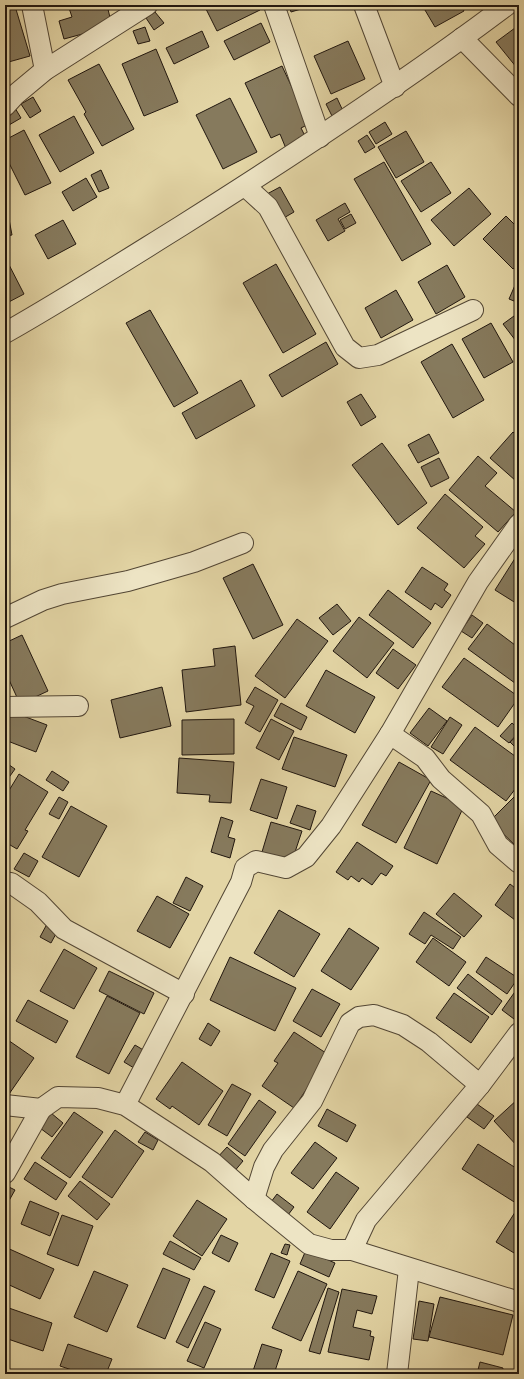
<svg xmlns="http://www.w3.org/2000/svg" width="524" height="1379" viewBox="0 0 524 1379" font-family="'EB Garamond',serif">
<rect width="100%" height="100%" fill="#e3d5a5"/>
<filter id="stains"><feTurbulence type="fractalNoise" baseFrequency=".005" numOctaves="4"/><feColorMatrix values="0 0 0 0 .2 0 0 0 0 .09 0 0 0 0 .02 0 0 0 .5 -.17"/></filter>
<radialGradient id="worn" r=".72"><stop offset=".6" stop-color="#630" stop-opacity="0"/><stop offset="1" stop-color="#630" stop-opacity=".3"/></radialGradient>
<g fill="#867a5d" stroke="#21170f">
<path d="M68 5H107L112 26 64 39 59 21 72 17Z"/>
<path d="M204 5H257L260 10 217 31Z"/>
<path d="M289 5H314L291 12Z"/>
<path d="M422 5H461L464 11 435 27Z"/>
<path d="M15 6 30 56 5 63V9Z"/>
<path d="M155 12 164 23 154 30 146 18Z"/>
<path d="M261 23 270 42 234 60 224 41Z"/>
<path d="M519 25V66L517 68 496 42Z"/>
<path d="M145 27 150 41 138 44 133 31Z"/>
<path d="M202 31 209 47 174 64 166 48Z"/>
<path d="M348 41 365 79 331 94 314 56Z"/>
<path d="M156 49 178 102 144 116 122 64Z"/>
<path d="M99 64 134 129 102 146 84 114 86 112 68 80Z"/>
<path d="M282 66 309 124 301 128 305 136 298 138 301 144 287 151 280 134 271 138 245 83Z"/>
<path d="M33 97 41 111 30 118 21 104Z"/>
<path d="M230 98 257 152 223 169 196 115Z"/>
<path d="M337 98 343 111 332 116 326 104Z"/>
<path d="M15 108 21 118 9 125 5 119V114Z"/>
<path d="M74 116 94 153 60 172 39 135Z"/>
<path d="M385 122 392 134 376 144 369 132Z"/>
<path d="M24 130 51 183 25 195 5 155V140Z"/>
<path d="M406 131 424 162 396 178 378 147Z"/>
<path d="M367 135 375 147 365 153 358 141Z"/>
<path d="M384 162 431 244 402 261 354 179Z"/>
<path d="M431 162 451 193 421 212 401 181Z"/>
<path d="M101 170 109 188 99 192 91 175Z"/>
<path d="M86 178 97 197 73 211 62 192Z"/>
<path d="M280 187 294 212 282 219 267 194Z"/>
<path d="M469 188 491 214 454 246 431 220Z"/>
<path d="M5 198 12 235 5 236Z"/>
<path d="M345 203 350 212 338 219 345 231 328 241 316 220Z"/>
<path d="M351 214 356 223 345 229 340 220Z"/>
<path d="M506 216 519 229V264L513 269 483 239Z"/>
<path d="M63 220 76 244 48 259 35 235Z"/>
<path d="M5 257 24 294 5 304Z"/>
<path d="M276 264 316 334 283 353 243 283Z"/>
<path d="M447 265 465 297 436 314 418 282Z"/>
<path d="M519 276V303L509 299Z"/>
<path d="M396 290 413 320 381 338 365 308Z"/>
<path d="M150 310 198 393 174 407 126 323Z"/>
<path d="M514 316 519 323V345L503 324Z"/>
<path d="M491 323 513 362 484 378 462 339Z"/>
<path d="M326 342 338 364 282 397 269 375Z"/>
<path d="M452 344 484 400 453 418 421 362Z"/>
<path d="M241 380 255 406 196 439 182 413Z"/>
<path d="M361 394 376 417 361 426 347 402Z"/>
<path d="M513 432 519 437V478L516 481 490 458Z"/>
<path d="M429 434 439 453 418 463 408 445Z"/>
<path d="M382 443 427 503 398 525 352 465Z"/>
<path d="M478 456 497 473 485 486 516 512 498 532 449 490Z"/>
<path d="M439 458 449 478 431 487 421 467Z"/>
<path d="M445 494 483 527 475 536 485 544 464 568 417 528Z"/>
<path d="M519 552V605L495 590Z"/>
<path d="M253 564 283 625 253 639 223 578Z"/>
<path d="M422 567 448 584 444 590 451 595 442 608 435 603 431 610 405 592Z"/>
<path d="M388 590 431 623 413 648 369 615Z"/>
<path d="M337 604 351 621 333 635 319 618Z"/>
<path d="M472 615 483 623 472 638 461 631Z"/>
<path d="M359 617 394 643 367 678 333 651Z"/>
<path d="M297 619 328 641 285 698 255 676Z"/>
<path d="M487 624 519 648V686L468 649Z"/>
<path d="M22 635 48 691 20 704 5 671V643Z"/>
<path d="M235 646 241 705 186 712 182 670 215 666 213 649Z"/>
<path d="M393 649 416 665 398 689 376 673Z"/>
<path d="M464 658 519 697 498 727 442 687Z"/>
<path d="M326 670 375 697 355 733 306 706Z"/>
<path d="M162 687 171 726 120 738 111 700Z"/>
<path d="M255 687 278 700 260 732 245 723 254 706 246 702Z"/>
<path d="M281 703 307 717 301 730 274 716Z"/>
<path d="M429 708 447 721 428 746 410 733Z"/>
<path d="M10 711 47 725 36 752 5 740V724Z"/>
<path d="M450 717 462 725 443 754 431 747Z"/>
<path d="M234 719V754L182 755V720Z"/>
<path d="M271 719 294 731 279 760 256 748Z"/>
<path d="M512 723 519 729V732L509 743 500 736Z"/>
<path d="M475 727 519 759V784L506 801 450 760Z"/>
<path d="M519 734V748L518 750 510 742Z"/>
<path d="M294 737 347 755 335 787 282 769Z"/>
<path d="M179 758 234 762 231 803 209 802 210 795 177 793Z"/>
<path d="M5 762 15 769 5 783Z"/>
<path d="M399 762 431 780 396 843 362 825Z"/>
<path d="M52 771 69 782 63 791 46 780Z"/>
<path d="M19 774 48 792 25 830 28 831 17 849 5 842V797Z"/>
<path d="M261 779 287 787 277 819 250 810Z"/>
<path d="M431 791 464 806 437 864 404 848Z"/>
<path d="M519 792V847L518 848 490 821Z"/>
<path d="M59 797 68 802 59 819 49 814Z"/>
<path d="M297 805 316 811 310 830 290 823Z"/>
<path d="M71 806 107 826 79 877 42 857Z"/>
<path d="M221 817 233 821 228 837 235 839 230 858 211 852Z"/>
<path d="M271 822 302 831 292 861 262 852Z"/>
<path d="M357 842 393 866 386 876 381 873 372 885 362 878 359 882 351 876 348 880 336 872Z"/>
<path d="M24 853 38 861 29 877 14 869Z"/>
<path d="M186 877 203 886 190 911 173 903Z"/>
<path d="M510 884 519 891V923L495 905Z"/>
<path d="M454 893 482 916 464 937 436 914Z"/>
<path d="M157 896 189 914 170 948 137 931Z"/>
<path d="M279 910 320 934 294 977 254 953Z"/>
<path d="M424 912 461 937 453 949 431 935 425 944 409 934Z"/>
<path d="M47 924 58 930 51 943 40 937Z"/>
<path d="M349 928 379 948 351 990 321 971Z"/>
<path d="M433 938 466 962 449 986 416 962Z"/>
<path d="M64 949 97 968 74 1009 40 991Z"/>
<path d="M230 957 296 988 275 1031 210 1000Z"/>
<path d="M486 957 518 978 507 994 476 972Z"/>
<path d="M109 971 154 993 144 1014 99 991Z"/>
<path d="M468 974 502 1001 492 1015 457 988Z"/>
<path d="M519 986V1012L514 1019 502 1010Z"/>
<path d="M312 989 340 1004 321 1037 293 1021Z"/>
<path d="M454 993 489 1017 471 1043 436 1018Z"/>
<path d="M107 996 140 1013 109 1074 76 1057Z"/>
<path d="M28 1000 68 1021 56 1043 16 1021Z"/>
<path d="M208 1023 220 1031 211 1046 199 1039Z"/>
<path d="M294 1032 329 1055 294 1108 262 1086 278 1063 274 1061Z"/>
<path d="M5 1038 34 1058 7 1097 5 1095Z"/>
<path d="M135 1045 145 1051 134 1068 124 1062Z"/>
<path d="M182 1062 223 1091 199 1125 172 1106 170 1109 156 1099Z"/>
<path d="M232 1084 251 1094 227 1136 208 1125Z"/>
<path d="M519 1098V1148L494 1121Z"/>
<path d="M259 1100 276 1112 245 1156 228 1144Z"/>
<path d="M477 1104 494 1116 484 1129 467 1117Z"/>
<path d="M327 1109 356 1125 347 1142 318 1126Z"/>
<path d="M74 1112 103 1132 70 1178 41 1158Z"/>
<path d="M51 1113 63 1123 52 1137 40 1128Z"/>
<path d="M115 1130 144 1151 112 1198 82 1177Z"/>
<path d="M145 1132 158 1140 153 1150 138 1142Z"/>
<path d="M315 1142 337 1158 313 1189 291 1173Z"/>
<path d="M478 1144 519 1170V1205L462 1169Z"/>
<path d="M227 1147 243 1161 233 1173 216 1159Z"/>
<path d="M35 1162 67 1183 56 1200 24 1179Z"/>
<path d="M336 1172 359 1188 330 1229 307 1212Z"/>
<path d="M80 1181 110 1204 97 1220 68 1196Z"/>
<path d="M5 1185 15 1190 6 1206 5 1205Z"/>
<path d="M277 1194 294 1207 288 1215 271 1202Z"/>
<path d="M197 1200 227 1219 202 1256 173 1236Z"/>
<path d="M30 1201 59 1213 50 1236 21 1224Z"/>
<path d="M519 1206V1256L496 1242Z"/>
<path d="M62 1215 93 1226 78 1266 47 1254Z"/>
<path d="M221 1235 238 1243 229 1262 212 1253Z"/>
<path d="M170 1241 201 1258 194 1270 163 1254Z"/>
<path d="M285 1244 290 1245 287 1255 281 1253Z"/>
<path d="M5 1247 54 1269 40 1299 5 1283Z"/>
<path d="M306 1250 335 1263 329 1277 300 1264Z"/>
<path d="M271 1253 290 1261 274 1298 255 1290Z"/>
<path d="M163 1268 190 1279 165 1339 137 1327Z"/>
<path d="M94 1271 128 1285 107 1332 74 1317Z"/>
<path d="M298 1271 327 1284 301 1341 272 1328Z"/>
<path d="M204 1286 215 1291 188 1348 176 1342Z"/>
<path d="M328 1288 339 1292 320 1354 309 1351Z"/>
<path d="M342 1289 377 1296 372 1314 357 1310 353 1327 371 1331 370 1336 374 1337 369 1360 328 1352Z"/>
<path d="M440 1297 513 1315 503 1355 429 1337Z"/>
<path d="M419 1301 434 1304 428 1341 413 1339Z"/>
<path d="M6 1307 52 1323 43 1351 5 1338V1310Z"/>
<path d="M205 1322 221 1329 204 1368 187 1361Z"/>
<path d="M68 1344 112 1359 106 1374H84L60 1366Z"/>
<path d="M262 1344 282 1350 274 1374H252Z"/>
<path d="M480 1362 503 1368 502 1374H477Z"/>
</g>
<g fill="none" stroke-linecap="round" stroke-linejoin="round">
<defs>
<g id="minor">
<path d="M32 5 45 70"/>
<path d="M274 5 320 137"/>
<path d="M364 5 395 87"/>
<path d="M462 38 519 96"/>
<path d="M5 106 15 95 45 70 147 5"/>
<path d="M245 186 268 207 345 347 359 358 378 355 473 310"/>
<path d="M5 333C65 299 123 262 181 226 292 156 402 84 507 5"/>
<path d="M5 618 43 600 62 594 128 581 194 562 243 543"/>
<path d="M5 707 78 706"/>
<path d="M390 734 425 758 441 779 481 814 498 845 519 863"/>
<path d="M5 882 11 883 38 902 64 929 184 994"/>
<path d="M5 1105 41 1109 58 1097 98 1098 125 1105 212 1162 254 1199 309 1244 331 1250H352L519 1302"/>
<path d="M125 1105 241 882 245 868 256 861 286 868 306 857 331 826 390 734 478 582 519 524"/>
<path d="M5 1173 41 1109"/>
<path d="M254 1199 264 1167 273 1150 312 1101 350 1023 359 1017 374 1015 403 1025 429 1042 480 1085"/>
<path d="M352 1250 366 1220 480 1085 519 1033"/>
<path d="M397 1374 409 1269"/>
</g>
</defs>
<use href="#minor" stroke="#524634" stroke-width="22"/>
<use href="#minor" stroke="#ede4c4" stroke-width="20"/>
</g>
<rect width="524" height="1379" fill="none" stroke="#e3d5a5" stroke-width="20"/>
<rect x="6" y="6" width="512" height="1367" fill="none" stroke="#21170f" stroke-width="2"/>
<rect x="10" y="10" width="504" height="1359" fill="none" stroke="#21170f"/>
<rect width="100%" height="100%" filter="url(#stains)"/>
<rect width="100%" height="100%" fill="url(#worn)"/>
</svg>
